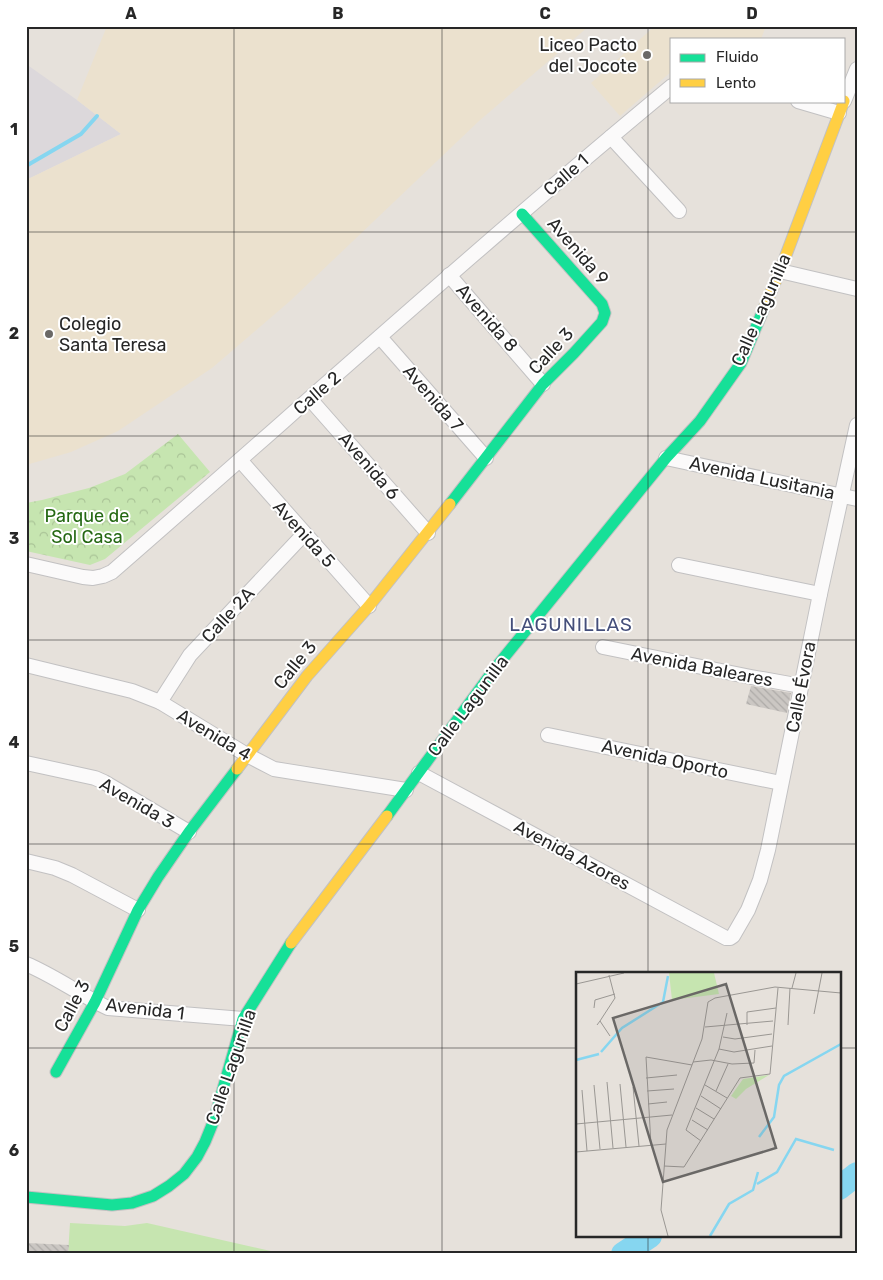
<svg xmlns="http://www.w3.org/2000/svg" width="883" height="1280" viewBox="0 0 883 1280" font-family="Rubik,sans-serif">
<defs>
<pattern id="forest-crowns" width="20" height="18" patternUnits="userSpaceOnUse" patternTransform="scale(1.25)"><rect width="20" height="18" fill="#c6e5b0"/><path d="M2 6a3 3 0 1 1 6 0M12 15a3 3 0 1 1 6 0" fill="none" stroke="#aac497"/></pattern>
<pattern id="building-back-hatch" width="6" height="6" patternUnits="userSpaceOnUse" patternTransform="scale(1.25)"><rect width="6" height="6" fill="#cbc7c3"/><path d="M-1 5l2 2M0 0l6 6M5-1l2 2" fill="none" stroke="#aeaba8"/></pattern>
</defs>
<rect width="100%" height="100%" fill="#e6e1db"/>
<path fill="#dcd8db" d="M26 64 77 100 121 134 26 180Z"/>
<g fill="#ebe1ce">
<path d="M107 26H589L479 121 290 301 212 368 118 431 71 452 26 465V180L121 134 77 100Z"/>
<path d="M655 26H766L761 39H672V71L620 116 591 83Z"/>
</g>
<path fill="#c6e5b0" d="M70 1223 125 1226 147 1223 284 1254H68Z"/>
<path fill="url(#forest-crowns)" d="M178 434 210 472 105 559 90 565 26 551V503L42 500 89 488 125 474Z"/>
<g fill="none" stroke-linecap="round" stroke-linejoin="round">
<path stroke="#86d6f0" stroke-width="4" d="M26 166 81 134 97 116"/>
<g stroke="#86d6f0" stroke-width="24">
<path d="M839 1188 857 1174"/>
<path d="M623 1254 650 1236"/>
</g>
</g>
<g fill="url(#building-back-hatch)">
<path d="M751 686 791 693 787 713 746 704Z"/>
<path d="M27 1243 69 1245 68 1254H26Z"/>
</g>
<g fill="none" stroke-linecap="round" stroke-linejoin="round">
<defs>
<g id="street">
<path d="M798 101 839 113"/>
<path d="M844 101 857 69"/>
<path d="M611 137 679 211"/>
<path d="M780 271 857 289"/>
<path d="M449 275 543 384"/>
<path d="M380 337 486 458"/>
<path d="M310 399 428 533"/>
<path d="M666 458 857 499"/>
<path d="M240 460 369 606"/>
<path d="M26 564 83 577 93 578 103 576 112 572C298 410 481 244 672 86"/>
<path d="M679 565 820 594"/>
<path d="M603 647 751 677 801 686"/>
<path d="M26 665 132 691 160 702 247 755 274 769 406 790"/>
<path d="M160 702 190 655 304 534"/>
<path d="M548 735 781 783"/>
<path d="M26 763 95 778 104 782 189 832"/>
<path d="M419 773 726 938H730L733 936 748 910 760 880 768 850 820 594 857 425"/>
<path d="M26 861 55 868 72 875 138 910"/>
<path d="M26 964C55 976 80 995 108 1008L243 1019"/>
</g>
<g id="fast">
<path d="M450 504 543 384 574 353 602 322 605 313 602 304 522 214"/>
<path d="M387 816 493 671 666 458 700 421 741 363 764 308"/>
<path d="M56 1072 95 1002 138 910 158 877 189 832 237 769"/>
<path d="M26 1197 112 1205 132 1203 153 1196 169 1186 184 1174 197 1157 205 1142 214 1120 243 1019 291 943"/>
</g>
<g id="slow">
<path d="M764 308 780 271 844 101"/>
<path d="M237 769 307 676 369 606 450 504"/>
<path d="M291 943 387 816"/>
</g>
</defs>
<use href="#street" stroke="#c2c1c2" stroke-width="16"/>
<use href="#fast" stroke="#c2c1c2" stroke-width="13"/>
<use href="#slow" stroke="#c2c1c2" stroke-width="13"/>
<use href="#street" stroke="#fbfafa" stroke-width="14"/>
<use href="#fast" stroke="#16e098" stroke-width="11"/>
<use href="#slow" stroke="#ffcf43" stroke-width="11"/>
</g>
<path fill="none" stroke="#272727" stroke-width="1" stroke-opacity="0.55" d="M234 26V1254M442 26V1254M648 26V974M26 232H857M26 436H857M26 640H857M26 844H857M26 1048H577M839 1048H857M648 1236V1254"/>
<g fill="#6a6866" stroke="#fff" stroke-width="2">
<circle cx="647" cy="55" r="5"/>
<circle cx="49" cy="334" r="5"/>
</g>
<g text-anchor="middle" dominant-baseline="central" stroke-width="4" stroke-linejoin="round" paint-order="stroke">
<g font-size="18" fill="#272727" stroke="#fff" text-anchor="end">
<text x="637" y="45">Liceo Pacto<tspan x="637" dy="21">del Jocote</tspan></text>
<text x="59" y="324" text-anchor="start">Colegio<tspan x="59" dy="21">Santa Teresa</tspan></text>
</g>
<g font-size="18" fill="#272727" stroke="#fff">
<text transform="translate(566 175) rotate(-41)">Calle 1</text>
<text transform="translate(578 251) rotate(49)">Avenida 9</text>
<text transform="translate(761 310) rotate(-66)">Calle Lagunilla</text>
<text transform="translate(487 318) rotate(49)">Avenida 8</text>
<text transform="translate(551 351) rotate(-47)">Calle 3</text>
<text transform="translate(317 393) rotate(-41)">Calle 2</text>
<text transform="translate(433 398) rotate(49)">Avenida 7</text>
<text transform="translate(369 466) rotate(49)">Avenida 6</text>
<text transform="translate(762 478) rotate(12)">Avenida Lusitania</text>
<text transform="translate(304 534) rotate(48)">Avenida 5</text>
<text transform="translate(228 615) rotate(-47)">Calle 2A</text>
<text transform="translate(295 665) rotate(-51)">Calle 3</text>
<text transform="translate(702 667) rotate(11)">Avenida Baleares</text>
<text transform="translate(801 687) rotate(-79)">Calle Évora</text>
<text transform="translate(468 706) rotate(-53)">Calle Lagunilla</text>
<text transform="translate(214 735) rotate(31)">Avenida 4</text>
<text transform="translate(665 759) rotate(12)">Avenida Oporto</text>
<text transform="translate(137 803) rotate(30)">Avenida 3</text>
<text transform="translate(572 855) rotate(28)">Avenida Azores</text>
<text transform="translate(72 1006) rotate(-62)">Calle 3</text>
<text transform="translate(145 1009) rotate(7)">Avenida 1</text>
<text transform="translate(231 1067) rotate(-71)">Calle Lagunilla</text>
</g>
<g font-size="18" fill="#246812" stroke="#fff">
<text x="87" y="516">Parque de<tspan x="87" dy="21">Sol Casa</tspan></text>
</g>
<g font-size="19" letter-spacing="1" fill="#444e7a" stroke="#fff">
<text x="571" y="624">LAGUNILLAS</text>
</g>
</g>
<g transform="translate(576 972)">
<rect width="265" height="265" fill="#e6e1db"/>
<path d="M93 1H138L143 22 96 28Z" fill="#c6e5b0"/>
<path d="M193 103 170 117 160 127 155 124 167 107Z" fill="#c6e5b0"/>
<path fill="none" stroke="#86d6f0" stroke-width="2.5" d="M25 80 46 56 87 30 92 4M0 88 23 82M183 165 198 145 203 113 208 104 265 72M181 212 201 200 220 167 258 178M134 264 153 232 177 218 182 200"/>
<path fill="none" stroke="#9a9793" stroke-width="1" d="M0 12 48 1M216 16 220 1M18 36 19 28 39 22M238 42 246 1M24 49 39 26 33 3M21 53 24 49 34 64M171 53V40L200 36M212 53 214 16M129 55 197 49M147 65 159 67 196 62M143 77 158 80 196 74M117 90 135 88 156 92 178 91 179 78M70 106 101 103M31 110 37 176M44 112 50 175M18 113 24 177M129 113 151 126M57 115 63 174M6 118 11 179M71 119 98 117M140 119 152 92M125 124 145 137M72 132 91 130M120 136 138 147M116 148 132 158M0 152 96 143M125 169 110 158 143 77 151 41M75 173 70 85 116 93M0 180 90 172M88 194 108 195 164 106 194 102 202 16M92 264 85 238 91 158 126 67 132 30 139 26 199 15 265 21"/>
<path fill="#6a6866" fill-opacity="0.15" stroke="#6a6866" stroke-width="2.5" d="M150 12 200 176 87 210 37 46Z"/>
<rect width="265" height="265" fill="none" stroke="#272727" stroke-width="2.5"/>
</g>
<rect width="883" height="1280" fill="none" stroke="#ffffff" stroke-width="55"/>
<rect x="670" y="38" width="175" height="65" fill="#ffffff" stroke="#a9a9a9"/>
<rect x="680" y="54" width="25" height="8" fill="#16e098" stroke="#a9a9a9"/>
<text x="716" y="62" font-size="15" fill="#272727">Fluido</text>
<rect x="680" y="79" width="25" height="8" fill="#ffcf43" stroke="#a9a9a9"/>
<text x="716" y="88" font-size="15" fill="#272727">Lento</text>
<rect x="28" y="28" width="828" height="1224" fill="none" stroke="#272727" stroke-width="2"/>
<g font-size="16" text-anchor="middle" font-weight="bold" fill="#272727">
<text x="131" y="19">A</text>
<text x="338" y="19">B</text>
<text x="545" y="19">C</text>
<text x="752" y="19">D</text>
<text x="14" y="135">1</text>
<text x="14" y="339">2</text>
<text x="14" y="544">3</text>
<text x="14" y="748">4</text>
<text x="14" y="952">5</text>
<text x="14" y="1156">6</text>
</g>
</svg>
